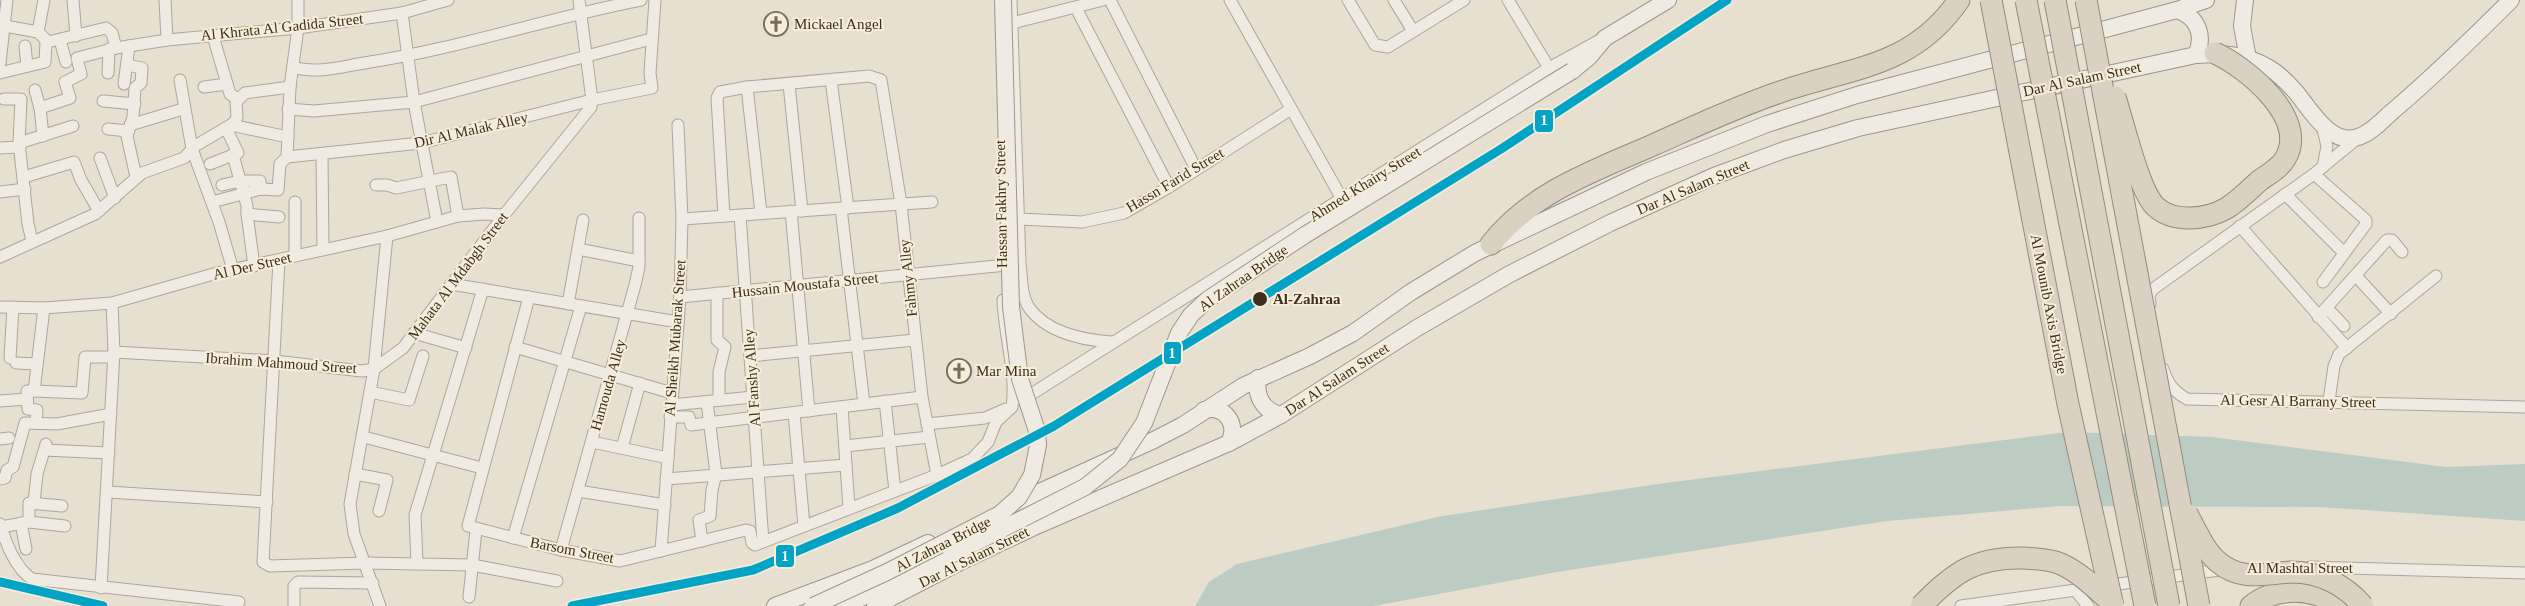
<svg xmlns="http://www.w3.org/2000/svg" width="2525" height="606" viewBox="0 0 2525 606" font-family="Georgia,serif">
<rect width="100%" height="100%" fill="#e7e0d1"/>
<path fill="#bcccc2" d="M2067 432 2212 437 2446 467 2525 464V521L2320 507 2061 506 1887 521 1557 572 1374 606H1195L1209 582 1237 564 1442 516 1665 483Z"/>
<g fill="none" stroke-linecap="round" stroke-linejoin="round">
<defs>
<g id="minor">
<path d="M73 0 76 36"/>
<path d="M165 0 167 40"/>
<path d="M1011 0 1020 264C1022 278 1021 297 1030 309 1048 333 1084 340 1111 342"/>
<path d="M1110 0 1196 169"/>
<path d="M1230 0 1342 199"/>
<path d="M1348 0 1375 45 1388 47 1464 0"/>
<path d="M1394 0 1413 31"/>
<path d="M1508 0 1549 68"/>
<path d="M1076 8 1169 187"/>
<path d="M402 13 414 102 437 222"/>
<path d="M1012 23 1103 0"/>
<path d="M5 26 38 32 48 42 106 28 112 33 116 48"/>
<path d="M38 32 44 0"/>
<path d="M213 36 230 94 238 99"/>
<path d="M60 40 66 62"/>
<path d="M25 46 27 66"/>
<path d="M0 63 7 0"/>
<path d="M127 65 142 68 141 83 135 88 133 117 127 136 136 177"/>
<path d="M293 67C316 74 340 67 364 63 458 49 548 18 641 0"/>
<path d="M0 73 45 62 46 42"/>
<path d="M108 73 109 49"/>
<path d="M180 80 192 149 219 222 233 270"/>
<path d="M831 80 848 208"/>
<path d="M124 84 129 46"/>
<path d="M789 84 802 211"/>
<path d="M204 87 227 84"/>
<path d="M747 87 761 213"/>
<path d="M35 90 40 108 43 136"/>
<path d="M4 99H21L19 143 28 224 32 241"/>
<path d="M103 101 135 104"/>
<path d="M40 108 70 98 65 82 81 74 77 58 116 48 167 40 298 28 402 13 448 0"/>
<path d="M288 109 314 111 414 102 651 39"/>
<path d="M130 125 183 109"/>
<path d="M231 125 288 137"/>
<path d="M2322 125 2327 146 2323 167"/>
<path d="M226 128 238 153 233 155 247 206V214L254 266"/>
<path d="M108 129 128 131"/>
<path d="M19 143 73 126"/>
<path d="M0 148 20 147"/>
<path d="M322 155 323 249"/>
<path d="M287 157 421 143 592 100 652 88 650 73 655 0"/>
<path d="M100 158 115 198"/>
<path d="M210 164 233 155"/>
<path d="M2314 174 2366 220V224L2323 282"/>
<path d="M24 177 74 162 81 180 99 211"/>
<path d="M222 185 240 181H260L261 189"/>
<path d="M376 185H387L396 188 451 177 458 216"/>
<path d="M0 192 25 189"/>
<path d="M2285 194 2344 253"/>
<path d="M212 202 261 189 278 190 280 164 287 157 290 87 298 28V0"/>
<path d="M295 202V256"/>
<path d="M841 208 864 404"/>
<path d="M791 211 809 411"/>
<path d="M247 214 279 217"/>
<path d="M740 215 763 542"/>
<path d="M724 216 717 98 720 92 747 87 869 76 881 80 901 204 922 397 937 475"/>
<path d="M682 219 932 202"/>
<path d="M1019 219 1082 222 1124 213 1169 187 1291 109"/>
<path d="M2240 226 2347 348"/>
<path d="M578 249 639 261"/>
<path d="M0 257 95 214 142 173 184 158 195 146 234 123 237 117 236 102 245 93 290 87"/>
<path d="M279 260 263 562 270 566 365 563 472 565 557 581"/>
<path d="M2356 276 2391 314"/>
<path d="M451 284 678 322"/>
<path d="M717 293V340L725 347 719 372V400"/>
<path d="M529 297 468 526 561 550 620 561 746 530 750 531 752 543 755 545 937 475 972 459 988 442 996 422 1012 407C1017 374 1004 334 1003 300"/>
<path d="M680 297 1017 264"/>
<path d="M568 304 583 220"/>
<path d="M2150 304 2149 295 2153 289 2314 174 2358 138"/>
<path d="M0 307 44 308 112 303 217 273 387 236 458 216 484 214 504 215"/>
<path d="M2327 308 2344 326"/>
<path d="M2318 317 2387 240H2392L2402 252"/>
<path d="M414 333 466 348"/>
<path d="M515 347 672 393"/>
<path d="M114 352 274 361 362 371 374 369 387 236"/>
<path d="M750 356 915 340"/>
<path d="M10 358 13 307"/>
<path d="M16 363 37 364"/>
<path d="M2163 369C2168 384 2173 391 2187 399L2525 407"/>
<path d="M34 391 82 393 85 357H114"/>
<path d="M370 392 409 400 423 356"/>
<path d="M1022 400 1549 68 1600 40"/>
<path d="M0 401 27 399"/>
<path d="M885 401 895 491"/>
<path d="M2329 401 2334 366 2339 354 2436 276"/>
<path d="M671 405 753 397"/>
<path d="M842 407 849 508"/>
<path d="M794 413 804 526"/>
<path d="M670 417H689L691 425 922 397"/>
<path d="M36 423 37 410 28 409 27 391H34L44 308"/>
<path d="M927 424 985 418 1006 409"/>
<path d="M364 437 482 468"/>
<path d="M0 439 9 438"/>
<path d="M592 442 668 458"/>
<path d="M845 446 929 437"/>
<path d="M622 448 640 383"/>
<path d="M45 450 109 453"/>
<path d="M355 474 387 480 379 511"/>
<path d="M0 479 5 478 7 470 13 467 25 423 57 424 111 414"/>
<path d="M666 479 846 465"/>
<path d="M578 491 665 505"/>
<path d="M108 492 267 502"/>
<path d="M34 503 37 474 46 444"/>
<path d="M29 522V503L62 506"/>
<path d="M21 523 26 549"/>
<path d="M0 524C6 543 15 568 32 579L239 602"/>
<path d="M1 527 29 522 65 526"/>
<path d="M513 538 581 306"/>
<path d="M702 541 699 520 710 516 712 490 716 474 707 402"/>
<path d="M561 550 635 285 639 267V218"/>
<path d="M661 551 680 297 682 219 678 125"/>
<path d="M417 563 415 515 483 289"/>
<path d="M2310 567 2525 573"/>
<path d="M101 588 114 352 112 303"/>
<path d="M2076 591 2088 606"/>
<path d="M469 597 476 530"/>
<path d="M294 606V586L298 582 373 583"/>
<path d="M380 606 354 534 350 504 374 369 403 348 504 215 591 107 592 100 579 0"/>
<path d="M1961 606 2226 569"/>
</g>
<g id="secondary">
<path d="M2245 0 2242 26 2248 59"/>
<path d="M2177 10C2198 17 2205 36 2196 55"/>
<path d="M1572 71 1590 56 1605 38 1668 0"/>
<path d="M1258 378C1255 396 1263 411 1281 415"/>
<path d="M1204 410C1225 405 1239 424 1229 443"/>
<path d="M1011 505 1154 440 1183 425 1243 386 1310 356 1353 333 1411 292 1475 253 1646 172 1767 124 1857 95 2177 10 2206 0"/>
<path d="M775 606 873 569 928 543"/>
<path d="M844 606 950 555"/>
<path d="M875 606 962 561 1034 527 1229 443 1281 415 1417 328 1508 275 1610 223 1714 176 1784 150 1858 128 2196 55C2222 53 2246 54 2269 68 2279 74 2287 82 2295 91 2309 107 2330 147 2358 137 2372 133 2384 118 2394 110 2435 75 2473 38 2511 0"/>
</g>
<g id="motorway">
<path d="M1491 244C1532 192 1594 171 1653 145 1696 126 1738 106 1783 91 1853 67 1913 67 1959 0"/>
<path d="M2251 606C2278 585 2314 588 2341 606"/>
</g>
</defs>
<use href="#minor" stroke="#ada599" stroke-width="13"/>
<use href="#secondary" stroke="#9c958a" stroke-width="18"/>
<use href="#motorway" stroke="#928b80" stroke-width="23"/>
<use href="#minor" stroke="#efebe3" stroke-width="11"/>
<use href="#secondary" stroke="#efebe3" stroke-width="16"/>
<use href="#motorway" stroke="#dad1c2" stroke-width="21"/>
<defs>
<g id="secondary-bridge">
<path d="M951 555 1085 487 1120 459 1144 423 1179 333 1191 315 1207 300 1305 235 1572 71"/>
<path d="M813 606 887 572 1000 514 1019 497 1032 475 1038 445 1037 431 1020 379 1011 307 1003 0"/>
</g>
<g id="motorway-bridge">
<path d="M1991 0 2068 404 2113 606"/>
<path d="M2026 0 2145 606"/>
<path d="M2055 0 2169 606"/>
<path d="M2086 0 2199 606"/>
<path d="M2115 97C2123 121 2139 192 2156 207 2174 223 2206 220 2227 208 2238 201 2249 190 2259 181 2267 175 2280 168 2285 159 2310 119 2246 67 2215 53"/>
<path d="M2187 514C2196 530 2204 550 2218 562 2242 582 2265 573 2292 572 2320 572 2345 585 2363 606"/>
<path d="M1921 606C1954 572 1975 557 2024 558 2036 559 2050 559 2061 564 2081 573 2097 590 2113 604"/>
</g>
</defs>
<use href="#secondary-bridge" stroke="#9c958a" stroke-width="18" stroke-linecap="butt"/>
<use href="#motorway-bridge" stroke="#928b80" stroke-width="23" stroke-linecap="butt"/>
<use href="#secondary-bridge" stroke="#efebe3" stroke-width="16"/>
<use href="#motorway-bridge" stroke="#dad1c2" stroke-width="21"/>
<defs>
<g id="metro-1">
<path d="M0 582 103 606"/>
<path d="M572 606 753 570 898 508 1054 426 1501 149 1727 0"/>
</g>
</defs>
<use href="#metro-1" stroke="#f7eed8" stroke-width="12"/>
<use href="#metro-1" stroke="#03a3c5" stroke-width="9"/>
</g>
<defs>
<symbol id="church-ring" viewBox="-11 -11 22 22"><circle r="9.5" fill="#f7eed8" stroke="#786c5e" stroke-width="1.5"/><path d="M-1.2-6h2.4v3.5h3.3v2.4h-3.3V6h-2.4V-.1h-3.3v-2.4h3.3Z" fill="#786c5e"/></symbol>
</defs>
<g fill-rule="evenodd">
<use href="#church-ring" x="762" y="10" width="28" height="28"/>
<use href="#church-ring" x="945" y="357" width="28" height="28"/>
</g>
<circle fill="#3d2e20" stroke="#f7eed8" stroke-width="2" cx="1260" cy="299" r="8"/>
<g text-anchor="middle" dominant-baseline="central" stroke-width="4" stroke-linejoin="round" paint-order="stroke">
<g font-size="15" fill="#3d2e20" stroke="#f7eed8" text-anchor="start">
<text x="794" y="24">Mickael Angel</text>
<text x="976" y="371">Mar Mina</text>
</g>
<g font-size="15" fill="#3d2e20" stroke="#f7eed8">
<text transform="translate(282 27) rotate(-6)">Al Khrata Al Gadida Street</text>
<text transform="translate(2082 79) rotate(-12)">Dar Al Salam Street</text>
<text transform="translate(471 130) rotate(-13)">Dir Al Malak Alley</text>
<text transform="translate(1175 180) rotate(-31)">Hassn Farid Street</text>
<text transform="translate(1365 184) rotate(-32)">Ahmed Khairy Street</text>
<text transform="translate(1693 187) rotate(-23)">Dar Al Salam Street</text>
<text transform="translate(1001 204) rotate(-91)">Hassan Fakhry Street</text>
<text transform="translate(252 266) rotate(-13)">Al Der Street</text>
<text transform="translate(458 276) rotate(-53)">Mahata Al Mdabgh Street</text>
<text transform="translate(908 278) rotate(-96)">Fahmy Alley</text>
<text transform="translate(1243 278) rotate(-35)">Al Zahraa Bridge</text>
<text transform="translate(805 285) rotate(-6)">Hussain Moustafa Street</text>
<text transform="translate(2049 304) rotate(79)">Al Mounib Axis Bridge</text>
<text transform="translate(675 338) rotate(-86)">Al Sheikh Mubarak Street</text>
<text transform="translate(281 363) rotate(4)">Ibrahim Mahmoud Street</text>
<text transform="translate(752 378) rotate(-94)">Al Fanshy Alley</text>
<text transform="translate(1337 379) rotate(-33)">Dar Al Salam Street</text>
<text transform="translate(608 385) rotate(-74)">Hamouda Alley</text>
<text transform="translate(2298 401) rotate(1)">Al Gesr Al Barrany Street</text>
<text transform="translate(943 544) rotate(-27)">Al Zahraa Bridge</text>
<text transform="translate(572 550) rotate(11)">Barsom Street</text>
<text transform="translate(974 557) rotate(-26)">Dar Al Salam Street</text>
<text x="2300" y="568">Al Mashtal Street</text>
</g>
<g font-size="15" font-weight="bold" fill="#3d2e20" stroke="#f7eed8" text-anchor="start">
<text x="1273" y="299">Al-Zahraa</text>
</g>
</g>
<g stroke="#f7eed8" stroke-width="2">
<rect x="1534" y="109" width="20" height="24" rx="5" fill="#03a3c5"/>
<rect x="1163" y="341" width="19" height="24" rx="5" fill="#03a3c5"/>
<rect x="775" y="544" width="20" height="24" rx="5" fill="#03a3c5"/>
</g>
<g font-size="14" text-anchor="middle" font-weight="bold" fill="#fff">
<text x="1544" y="125">1</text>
<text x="1172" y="358">1</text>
<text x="785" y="561">1</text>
</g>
</svg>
